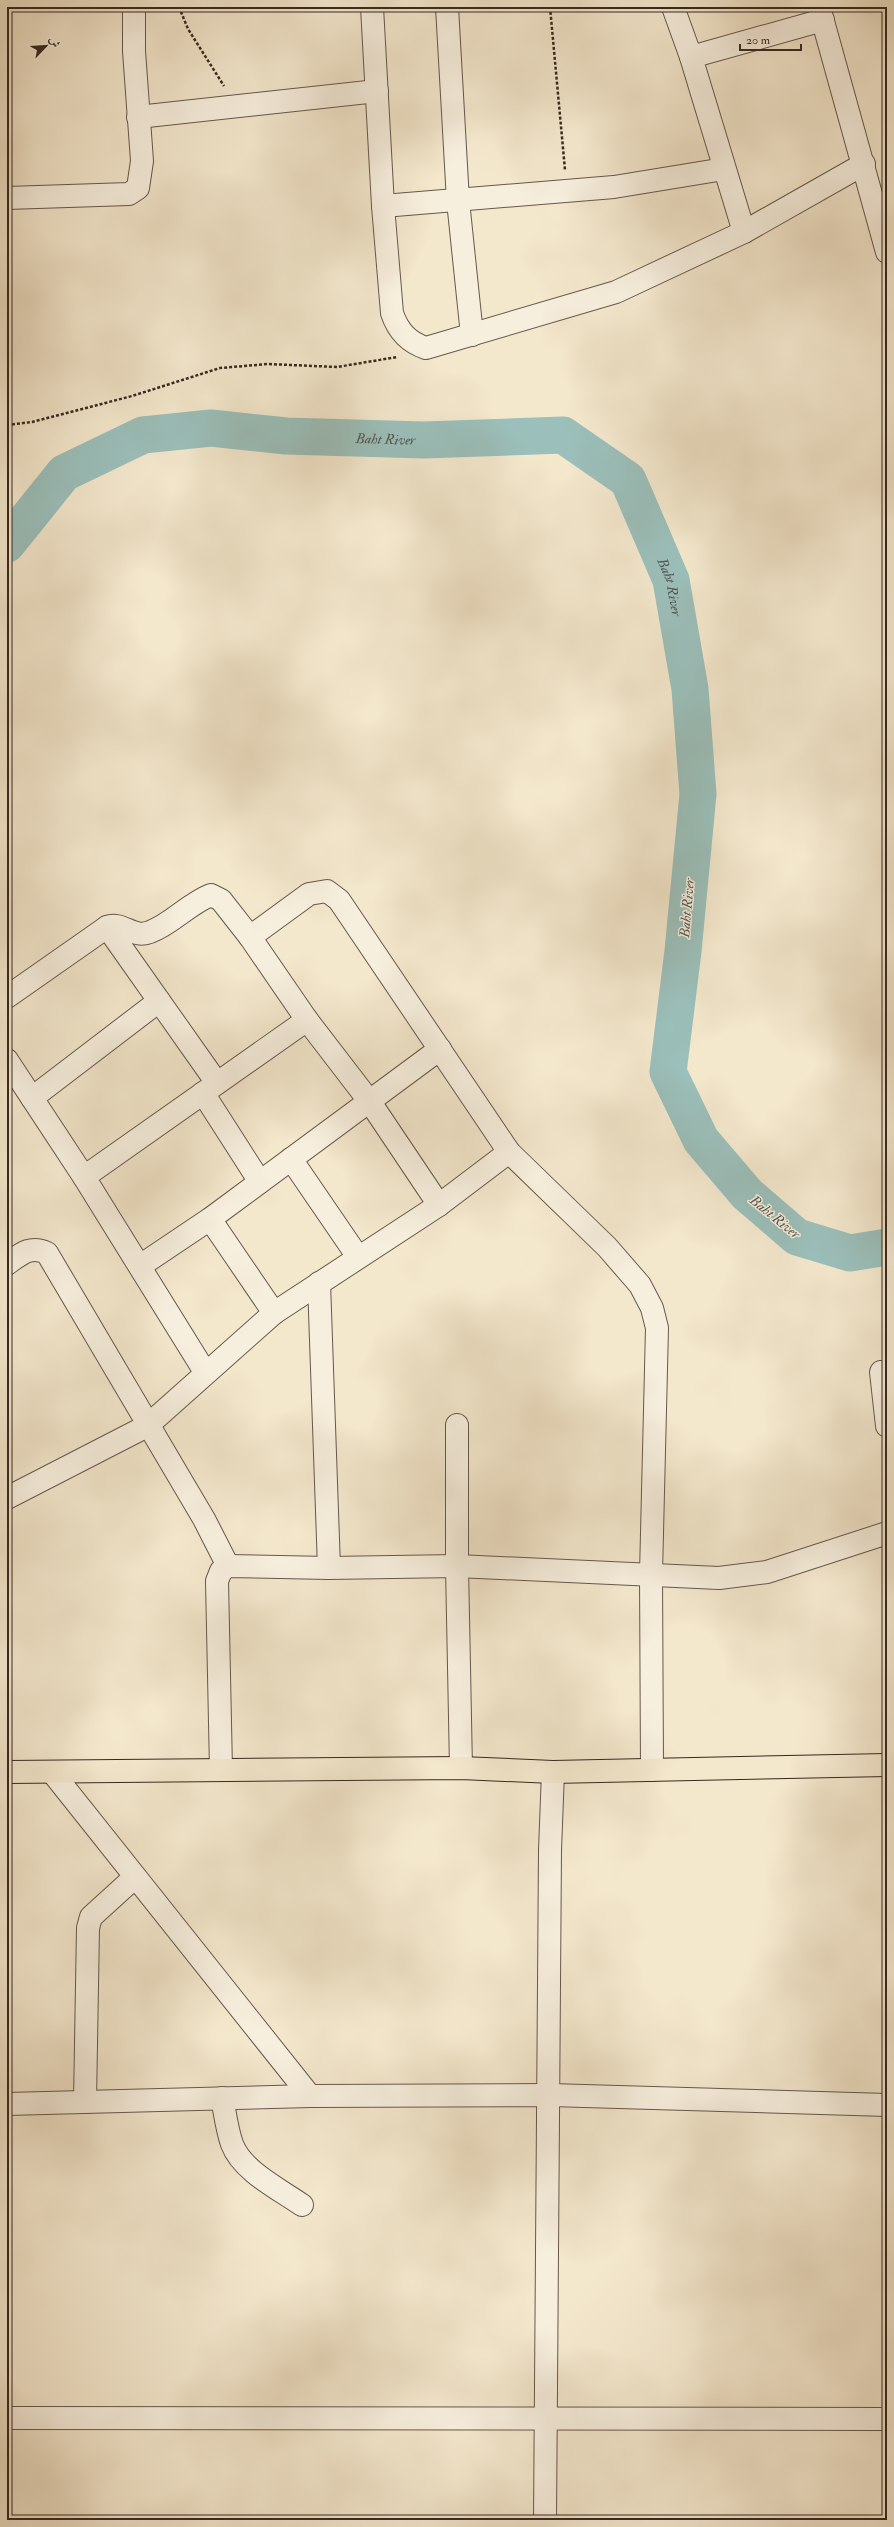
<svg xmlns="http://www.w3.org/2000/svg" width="894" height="2527" viewBox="0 0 894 2527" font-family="'IM FELL Double Pica',Amiri,serif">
<rect width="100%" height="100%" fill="#f3e7cc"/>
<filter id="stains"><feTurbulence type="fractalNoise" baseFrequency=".005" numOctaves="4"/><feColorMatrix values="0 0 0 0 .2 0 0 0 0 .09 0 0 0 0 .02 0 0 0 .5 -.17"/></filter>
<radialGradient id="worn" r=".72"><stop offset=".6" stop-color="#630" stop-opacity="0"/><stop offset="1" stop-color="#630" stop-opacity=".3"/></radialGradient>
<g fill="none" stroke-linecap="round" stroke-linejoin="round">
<path stroke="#9bbfba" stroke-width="37" id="s1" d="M7 544 64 473 143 435 211 428 286 436 424 440 563 435 628 480 671 580 690 689 698 794 683 951 668 1072 701 1140 747 1194 797 1237 850 1253 887 1247"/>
<defs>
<g id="minor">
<path d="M372 7 383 206 392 313C398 331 408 342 426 348L616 292 744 232 864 164"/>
<path d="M447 7 458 201 472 335"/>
<path d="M673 7 691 57 744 232"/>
<path d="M819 7 887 252"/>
<path d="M691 57 823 20"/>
<path d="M138 117 377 91"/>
<path d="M7 198 129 194 138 188 142 161 134 51V7"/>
<path d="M383 206 614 187 724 169"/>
<path d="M107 927 217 1083"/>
<path d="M250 937 307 1020 370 1102 439 1205"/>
<path d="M7 997 107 927C122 921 133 939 150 932 172 924 188 904 211 895L221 900 250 937 309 894 327 891 339 900 509 1152 607 1247 640 1285 652 1308 657 1328 651 1574 652 1770"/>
<path d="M7 1060 84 1177"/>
<path d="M203 1093 260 1182"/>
<path d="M32 1098 159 1001"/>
<path d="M291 1159 358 1257"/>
<path d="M210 1219 274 1313"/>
<path d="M7 1264C21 1254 30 1245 47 1253L204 1519 228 1566"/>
<path d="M140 1266 210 1219 440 1049"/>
<path d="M319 1283 329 1568"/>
<path d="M205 1372 84 1177 307 1020"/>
<path d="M881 1372 887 1426"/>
<path d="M457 1425V1566L461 1768"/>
<path d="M7 1498 147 1426 274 1313 439 1205 509 1152"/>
<path d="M221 1770 217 1581 221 1571 228 1566 329 1568 457 1566 719 1578 767 1572 887 1533"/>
<path d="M52 1772 310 2096"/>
<path d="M222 2098C225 2113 227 2130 232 2144 242 2171 279 2189 302 2205"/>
<path d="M85 2102 88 1928 91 1917 135 1877"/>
<path d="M7 2104 310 2096 550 2095 887 2105"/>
<path d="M7 2418 887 2419"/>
<path d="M545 2520 550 1850 553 1772"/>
</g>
<path id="major" d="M7 1772 461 1768 553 1772 887 1765"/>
</defs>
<use href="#minor" stroke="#65584c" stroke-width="24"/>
<use href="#major" stroke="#362822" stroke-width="24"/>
<g stroke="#362822" stroke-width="2.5" stroke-dasharray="3 2" stroke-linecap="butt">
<path d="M179 7 188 29 224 86"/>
<path d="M550 7 565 170"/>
<path d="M7 425 32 422 132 396 220 368 268 364 337 367 397 357"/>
</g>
<use href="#minor" stroke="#f7efde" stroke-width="22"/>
<use href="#major" stroke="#f3e7cc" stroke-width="22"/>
</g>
<g text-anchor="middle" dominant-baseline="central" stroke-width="3" stroke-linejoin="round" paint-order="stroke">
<g font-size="14" font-style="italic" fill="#545550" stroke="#f7efde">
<text stroke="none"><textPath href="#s1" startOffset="422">Baht River</textPath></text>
<text stroke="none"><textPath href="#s1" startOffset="794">Baht River</textPath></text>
<text transform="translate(687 908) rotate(-85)">Baht River</text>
<text transform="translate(775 1217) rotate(39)">Baht River</text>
</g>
</g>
<rect width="894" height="2527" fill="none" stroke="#f3e7cc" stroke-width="24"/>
<rect x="8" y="8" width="878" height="2511" fill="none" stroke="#362822" stroke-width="2"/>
<rect x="12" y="12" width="870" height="2503" fill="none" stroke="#362822"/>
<g transform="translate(46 46) rotate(65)" stroke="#f7efde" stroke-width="3" paint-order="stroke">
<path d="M0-3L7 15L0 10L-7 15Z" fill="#362822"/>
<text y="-6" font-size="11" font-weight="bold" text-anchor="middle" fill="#362822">ش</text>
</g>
<path d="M740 44v6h61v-6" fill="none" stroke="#362822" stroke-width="2"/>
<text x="746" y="44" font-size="12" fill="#362822" stroke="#f7efde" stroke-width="3" paint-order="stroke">20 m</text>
<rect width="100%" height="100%" filter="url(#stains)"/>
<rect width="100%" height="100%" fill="url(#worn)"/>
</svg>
